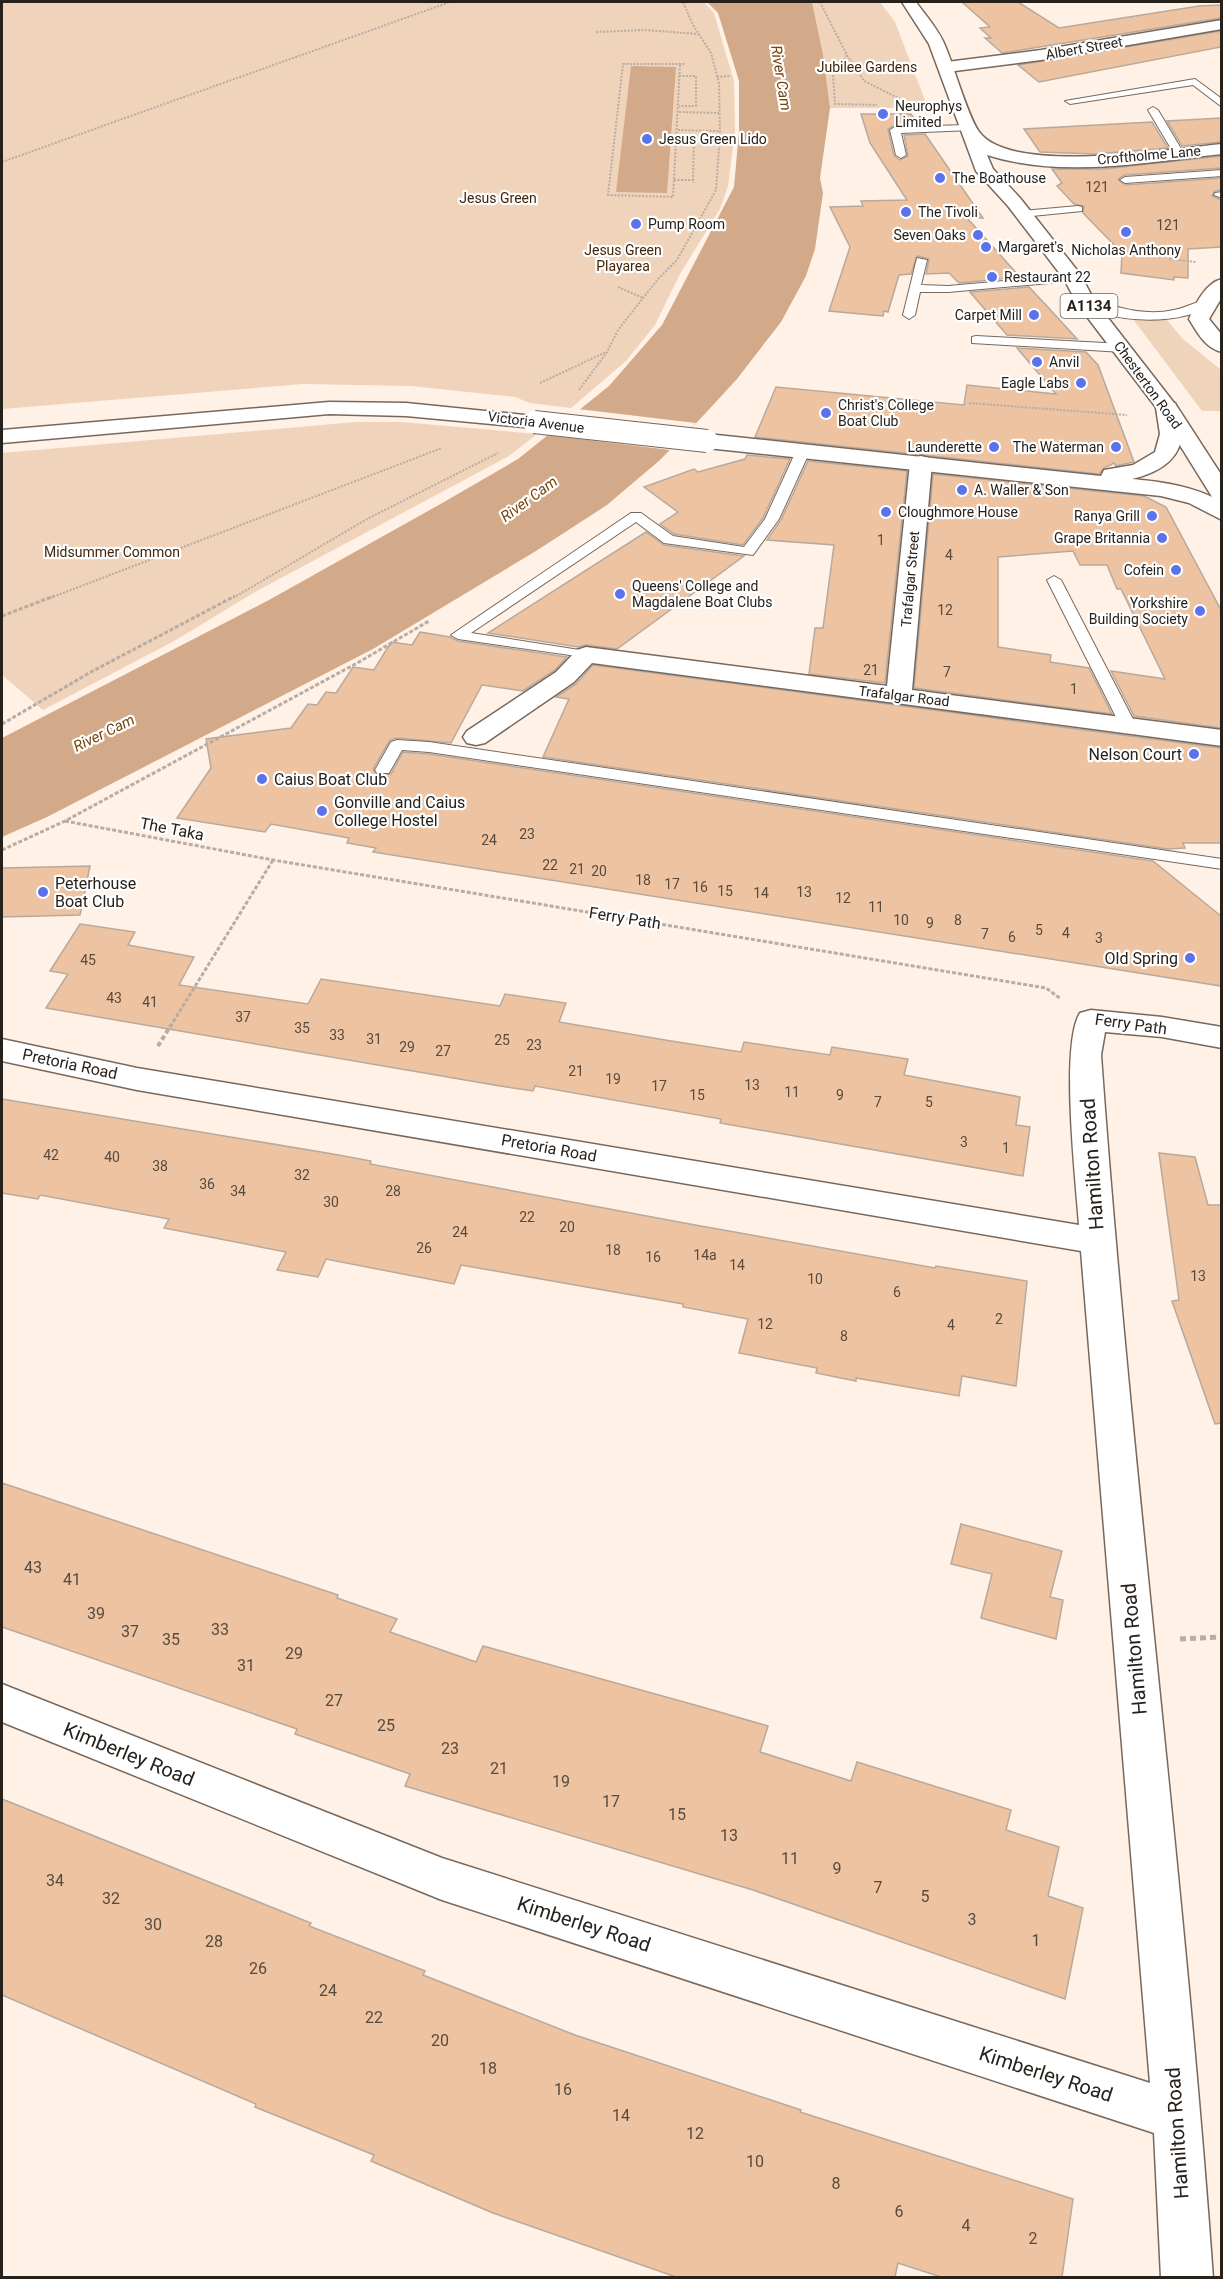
<svg xmlns="http://www.w3.org/2000/svg" width="1223" height="2279" viewBox="0 0 1223 2279" font-family="Roboto,sans-serif">
<rect width="100%" height="100%" fill="#fff1e6"/>
<g fill="#f0d3bb">
<path d="M2 2H704L714 13 734 81 735 131 728 186 720 209 680 274 655 325 626 361 571 408 530 403 515 397 411 386 303 384 2 409Z"/>
<path d="M812 2H880L895 22 928 108H830L823 54Z"/>
<path d="M1133 319 1167 320 1182 338 1221 370V411H1202Z"/>
<path d="M356 422H402L537 434 509 456 255 592 176 640 43 710 2 675V453Z"/>
</g>
<g fill="#d3aa89">
<path d="M707 2H812L823 54 830 108 820 178 823 193 815 249 806 276 781 322 737 379 702 417 660 460 607 505 536 551 373 649 47 817 2 837V738L269 600 444 502 518 459 609 386 662 325 734 187 739 131V81L718 13Z"/>
<path d="M631 66 676 67 667 193 616 192Z"/>
</g>
<path fill="#fff1e6" d="M578 409 696 423 670 450 547 435Z"/>
<g fill="#edc3a1" stroke="#b9a99c" stroke-width="1.5">
<path d="M962 2H1018L1059 28 1199 6 1221 5V18L1002 53 985 38H991L980 28 990 27Z"/>
<path d="M1221 31V47L1039 82 1018 65Z"/>
<path d="M861 114H911L918 124 895 125 888 129 894 156 900 160 908 156 904 135 925 134 983 218H967L1020 277 959 283 949 273 926 274 929 259 917 256 911 274 899 275 888 312 884 311 883 316 829 311 850 247 830 207 863 206 861 201 907 200 870 143Z"/>
<path d="M1221 118V142L1182 146 1167 121Z"/>
<path d="M1152 122 1168 148 1094 154 1040 152 1024 129Z"/>
<path d="M1221 156V168L1125 175 1118 179 1125 185 1221 178V190L1215 191 1212 196 1221 200V247L1188 249V278L1174 277V280L1121 273 1122 253 1083 213 1084 206 1074 204 1057 186 1062 183 1052 169H1104Z"/>
<path d="M1029 287 1045 304 1077 339 1007 335 970 292Z"/>
<path d="M1017 348 1086 352 1098 365 1134 462 1116 466 1114 463 1104 468 1099 474 755 437 776 387 964 405 967 385 1056 394Z"/>
<path d="M747 455 790 459 763 518 743 545 674 534 660 524 678 512 644 487 694 469 698 472 745 459Z"/>
<path d="M808 461 907 471 885 683 809 674 815 628H823L834 545 767 540 781 520Z"/>
<path d="M933 474 1144 496 1166 507 1221 610V728L1134 716 1111 671 1165 679 1121 589H1117L1107 565H1080L1073 551 998 557V647L1051 655 1050 662 1089 668 1112 714 914 688Z"/>
<path d="M646 532 664 545 744 556 617 649 586 645 578 647 488 633Z"/>
<path d="M420 632 450 637 458 641 567 657 555 670 523 691 482 685 451 743 397 738 390 740 373 769 377 775 391 774 403 752 429 754 1153 861 1221 916V986L373 852 376 848 347 843 349 838 271 824 265 832 177 818 211 768 206 739 291 728 308 704 317 705 326 692 336 693 353 667 374 670 391 642 412 645Z"/>
<path d="M593 665 1221 748V843H1183L1185 848 1167 849 543 757 569 699 556 697 576 684Z"/>
<path d="M90 866 80 915 2 917V868Z"/>
<path d="M80 924 135 932 128 945 194 957 179 985 308 1004 321 979 500 1006 505 994 566 1003 559 1022 671 1041 741 1052 744 1042 830 1055 832 1047 908 1059 904 1075 1020 1097 1016 1125 1030 1127 1023 1176 720 1123 721 1119 535 1086 533 1091 500 1086 46 1008 68 974 50 971Z"/>
<path d="M2 1099 333 1154 371 1161 370 1164 684 1223 935 1268 936 1266 1027 1281 1016 1386 962 1376 959 1396 856 1378V1381L816 1373 817 1368 739 1353 748 1319 683 1307V1304L461 1265 454 1284 326 1259 318 1277 277 1270 286 1252 164 1228 169 1219 40 1195 38 1199 2 1193Z"/>
<path d="M1159 1153 1195 1157 1208 1205H1221V1423L1215 1424 1172 1301 1179 1300Z"/>
<path d="M2 1483 338 1595 337 1598 397 1619 390 1632 476 1662 483 1646 702 1707 768 1726 760 1752 851 1781 857 1762 1011 1810 1006 1830 1059 1847 1048 1896 1083 1908 1065 1999 753 1890 405 1786 410 1774 295 1734 297 1729 2 1627Z"/>
<path d="M961 1524 1062 1551 1050 1597 1063 1600 1056 1639 981 1618 992 1574 951 1564Z"/>
<path d="M2 1799 311 1923 309 1926 425 1971 423 1975 575 2035 801 2110 800 2112 1073 2199 1062 2277H941L898 2263 895 2277H676L493 2213 371 2161 374 2155 255 2107 256 2104 2 1995Z"/>
</g>
<g fill="none" stroke-linecap="round" stroke-linejoin="round">
<defs>
<g id="lane">
<path d="M1195 79 1222 99V107L1193 85 1070 104 1065 101Z"/>
<path d="M1153 107 1158 110 1183 152 1182 154 1173 152 1148 110Z"/>
<path d="M968 125 973 128 972 130 901 133 906 155 901 158 896 155 890 130 895 127Z"/>
<path d="M1222 170V176L1125 183 1120 180 1125 177Z"/>
<path d="M1222 192V198L1214 195 1215 193Z"/>
<path d="M1078 206 1082 207V211L1022 217 1017 214 1022 211Z"/>
<path d="M917 258 927 260 921 285 948 286 1073 275 1079 278 1073 281 948 292H920L915 315 909 319 903 315Z"/>
<path d="M1085 298C1116 306 1141 317 1174 310 1185 308 1195 302 1206 300L1212 303C1187 327 1103 324 1079 301Z"/>
<path d="M976 336 1123 344 1129 348 1123 352 972 343V337Z"/>
<path d="M803 447 810 451 779 519 753 555 664 543 636 522 471 633 586 651 591 652 593 655 591 658 458 639 451 635 631 513H641L673 536 744 547 765 519 796 451Z"/>
<path d="M1054 576 1061 580 1136 725 1134 728 1128 730 1120 725 1047 580Z"/>
<path d="M397 740 429 742 1222 859V869L429 752 402 750 389 773H377L375 770 391 742Z"/>
</g>
<g id="street">
<path d="M1222 20V29L1041 60 947 72 939 67 947 62 1041 50Z"/>
<path d="M921 456 929 458 932 463 912 690 1222 730V746L592 663 574 682 485 743 476 745 467 743 463 737 467 731 556 672 577 650 586 647 887 686 910 463 913 458Z"/>
<path d="M1091 1010 1162 1017 1222 1027V1048L1162 1037 1105 1032 1101 1055C1130 1463 1184 1869 1213 2278H1161L1154 2133 442 1900 2 1722V1684L442 1858 1150 2083 1081 1251 137 1090 2 1061V1039L137 1068 1079 1225C1076 1181 1060 1045 1080 1013Z"/>
</g>
<g id="secondary">
<path d="M329 402 406 403 534 416 542 417 545 422 542 427 534 428 406 416 329 414 2 443V430Z"/>
<path d="M1167 402 1175 403C1178 409 1179 415 1180 421 1188 456 1161 472 1132 479 1163 482 1194 486 1222 502V520L1189 503 1161 496 707 448 699 446 696 441 699 436 707 434 1101 476 1104 470 1133 465 1155 452 1160 434 1156 408 1159 403Z"/>
</g>
<g id="primary">
<path d="M902 2H916C926 16 940 31 946 48 954 67 969 120 980 133 1013 175 1171 149 1222 144V154C1145 162 1062 179 987 155L993 169 1020 198 1080 274 1094 300 1178 408 1222 476V502L1214 500 1158 410 1078 305 1064 279 1008 206 976 171 929 44Z"/>
<path d="M1222 279V297L1209 319 1222 335V352C1205 348 1197 332 1189 319 1195 305 1205 283 1222 279Z"/>
</g>
</defs>
<use href="#lane" stroke="#77685d" stroke-width="2"/>
<use href="#street" stroke="#77685d" stroke-width="3"/>
<use href="#secondary" stroke="#77685d" stroke-width="3"/>
<use href="#primary" stroke="#77685d" stroke-width="3"/>
<g stroke="#b8aca3" stroke-width="2" stroke-dasharray="2 1.5" stroke-linecap="butt">
<path d="M820 2 847 55 864 81 900 99"/>
<path d="M596 32 645 30 698 34"/>
<path d="M847 55 833 76 835 104 877 105"/>
<path d="M680 65 673 197 608 195 623 64H685"/>
<path d="M679 76H696V106H679"/>
<path d="M717 77 730 76"/>
<path d="M679 112 719 113"/>
<path d="M678 130 720 131"/>
<path d="M678 135H694L693 180"/>
<path d="M2 162 450 2"/>
<path d="M674 180H693L694 183"/>
<path d="M1169 259 1196 262"/>
<path d="M618 287 643 298"/>
<path d="M540 383 606 352"/>
<path d="M579 390 607 352 618 330 658 279 677 260 716 190 720 134 719 83 711 53 693 25 683 2"/>
<path d="M969 403 1127 415"/>
<path d="M50 598 442 448"/>
<path d="M233 598 367 519 498 453"/>
</g>
<g stroke="#b8aca3" stroke-width="3" stroke-dasharray="4 2" stroke-linecap="butt">
<path d="M2 616 54 596"/>
<path d="M2 724 91 672 235 596"/>
<path d="M65 821 273 860 1046 988 1061 999"/>
<path d="M2 850 65 821 359 662 429 621"/>
<path d="M170 1027 273 860"/>
</g>
<path stroke="#b8aca3" stroke-width="4" stroke-dasharray="4.5 3" stroke-linecap="butt" d="M158 1046 171 1025"/>
<path stroke="#b8aca3" stroke-width="5" stroke-dasharray="6 4" stroke-linecap="butt" d="M1180 1639 1222 1637"/>
<use href="#lane" fill="#fff" fill-rule="evenodd"/>
<use href="#street" fill="#fff" fill-rule="evenodd"/>
<use href="#secondary" fill="#fff" fill-rule="evenodd"/>
<use href="#primary" fill="#fff" fill-rule="evenodd"/>
<defs>
<path id="secondary-bridge" d="M534 422 707 441"/>
</defs>
<use href="#secondary-bridge" stroke="#77685d" stroke-width="24" stroke-linecap="butt"/>
<use href="#secondary-bridge" stroke="#fff" stroke-width="22"/>
</g>
<g fill="#5a73ea" stroke="#fff" stroke-width="2">
<circle cx="883" cy="114" r="6"/>
<circle cx="647" cy="139" r="6"/>
<circle cx="940" cy="178" r="6"/>
<circle cx="906" cy="212" r="6"/>
<circle cx="636" cy="224" r="6"/>
<circle cx="1126" cy="232" r="6"/>
<circle cx="978" cy="235" r="6"/>
<circle cx="986" cy="247" r="6"/>
<circle cx="992" cy="277" r="6"/>
<circle cx="1034" cy="315" r="6"/>
<circle cx="1037" cy="362" r="6"/>
<circle cx="1081" cy="383" r="6"/>
<circle cx="826" cy="413" r="6"/>
<circle cx="994" cy="447" r="6"/>
<circle cx="1116" cy="447" r="6"/>
<circle cx="962" cy="490" r="6"/>
<circle cx="886" cy="512" r="6"/>
<circle cx="1152" cy="516" r="6"/>
<circle cx="1162" cy="538" r="6"/>
<circle cx="1176" cy="570" r="6"/>
<circle cx="620" cy="594" r="6"/>
<circle cx="1200" cy="611" r="6"/>
<circle cx="1194" cy="754" r="6"/>
<circle cx="262" cy="779" r="6"/>
<circle cx="322" cy="811" r="6"/>
<circle cx="43" cy="892" r="6"/>
<circle cx="1190" cy="958" r="6"/>
</g>
<g text-anchor="middle" dominant-baseline="central" stroke-width="4.5" stroke-linejoin="round" paint-order="stroke">
<g font-size="14" fill="#27211c" stroke="#fff">
<text transform="translate(1084 48) rotate(-10)">Albert Street</text>
<text transform="translate(1149 155) rotate(-5)">Croftholme Lane</text>
<text transform="translate(1148 385) rotate(54)">Chesterton Road</text>
<text transform="translate(536 422) rotate(7)">Victoria Avenue</text>
<text transform="translate(910 579) rotate(-85)">Trafalgar Street</text>
<text transform="translate(904 696) rotate(7)">Trafalgar Road</text>
</g>
<g font-size="14" fill="#42250b" stroke="#fff">
<text x="867" y="67">Jubilee Gardens</text>
<text x="498" y="198">Jesus Green</text>
<text x="623" y="250">Jesus Green<tspan x="623" dy="16">Playarea</tspan></text>
<text x="112" y="552">Midsummer Common</text>
</g>
<g font-size="14" fill="#27211c" stroke="#fff" text-anchor="start">
<text x="895" y="106">Neurophys<tspan x="895" dy="16">Limited</tspan></text>
<text x="659" y="139">Jesus Green Lido</text>
<text x="952" y="178">The Boathouse</text>
<text x="918" y="212">The Tivoli</text>
<text x="648" y="224">Pump Room</text>
<text x="966" y="235" text-anchor="end">Seven Oaks</text>
<text x="998" y="247">Margaret's</text>
<text x="1126" y="250" text-anchor="middle">Nicholas Anthony</text>
<text x="1004" y="277">Restaurant 22</text>
<text x="1022" y="315" text-anchor="end">Carpet Mill</text>
<text x="1049" y="362">Anvil</text>
<text x="1069" y="383" text-anchor="end">Eagle Labs</text>
<text x="838" y="405">Christ's College<tspan x="838" dy="16">Boat Club</tspan></text>
<text x="982" y="447" text-anchor="end">Launderette</text>
<text x="1104" y="447" text-anchor="end">The Waterman</text>
<text x="974" y="490">A. Waller &amp; Son</text>
<text x="898" y="512">Cloughmore House</text>
<text x="1140" y="516" text-anchor="end">Ranya Grill</text>
<text x="1150" y="538" text-anchor="end">Grape Britannia</text>
<text x="1164" y="570" text-anchor="end">Cofein</text>
<text x="632" y="586">Queens' College and<tspan x="632" dy="16">Magdalene Boat Clubs</tspan></text>
<text x="1188" y="603" text-anchor="end">Yorkshire<tspan x="1188" dy="16">Building Society</tspan></text>
</g>
<g font-size="14" fill="#584a3d">
<text x="1097" y="187">121</text>
<text x="1168" y="225">121</text>
<text x="881" y="540">1</text>
<text x="949" y="555">4</text>
<text x="945" y="610">12</text>
<text x="871" y="670">21</text>
<text x="947" y="672">7</text>
<text x="1074" y="689">1</text>
<text x="527" y="834">23</text>
<text x="489" y="840">24</text>
<text x="550" y="865">22</text>
<text x="577" y="869">21</text>
<text x="599" y="871">20</text>
<text x="643" y="880">18</text>
<text x="672" y="884">17</text>
<text x="700" y="887">16</text>
<text x="725" y="891">15</text>
<text x="804" y="892">13</text>
<text x="761" y="893">14</text>
<text x="843" y="898">12</text>
<text x="876" y="907">11</text>
<text x="901" y="920">10</text>
<text x="958" y="920">8</text>
<text x="930" y="923">9</text>
<text x="1039" y="930">5</text>
<text x="1066" y="933">4</text>
<text x="985" y="934">7</text>
<text x="1012" y="937">6</text>
<text x="1099" y="938">3</text>
<text x="88" y="960">45</text>
<text x="114" y="998">43</text>
<text x="150" y="1002">41</text>
<text x="243" y="1017">37</text>
<text x="302" y="1028">35</text>
<text x="337" y="1035">33</text>
<text x="374" y="1039">31</text>
<text x="502" y="1040">25</text>
<text x="534" y="1045">23</text>
<text x="407" y="1047">29</text>
<text x="443" y="1051">27</text>
<text x="576" y="1071">21</text>
<text x="613" y="1079">19</text>
<text x="752" y="1085">13</text>
<text x="659" y="1086">17</text>
<text x="792" y="1092">11</text>
<text x="697" y="1095">15</text>
<text x="840" y="1095">9</text>
<text x="878" y="1102">7</text>
<text x="929" y="1102">5</text>
<text x="964" y="1142">3</text>
<text x="1006" y="1148">1</text>
<text x="51" y="1155">42</text>
<text x="112" y="1157">40</text>
<text x="160" y="1166">38</text>
<text x="302" y="1175">32</text>
<text x="207" y="1184">36</text>
<text x="238" y="1191">34</text>
<text x="393" y="1191">28</text>
<text x="331" y="1202">30</text>
<text x="527" y="1217">22</text>
<text x="567" y="1227">20</text>
<text x="460" y="1232">24</text>
<text x="424" y="1248">26</text>
<text x="613" y="1250">18</text>
<text x="705" y="1255">14a</text>
<text x="653" y="1257">16</text>
<text x="737" y="1265">14</text>
<text x="1198" y="1276">13</text>
<text x="815" y="1279">10</text>
<text x="897" y="1292">6</text>
<text x="999" y="1319">2</text>
<text x="765" y="1324">12</text>
<text x="951" y="1325">4</text>
<text x="844" y="1336">8</text>
</g>
<g font-size="15" font-style="italic" fill="#77430a" stroke="#fff">
<text transform="translate(781 78) rotate(81)">River Cam</text>
<text transform="translate(529 499) rotate(-36)">River Cam</text>
<text transform="translate(104 733) rotate(-26)">River Cam</text>
</g>
<rect fill="#fff" stroke="#686460" stroke-width="1.5" x="1060.5" y="294" width="57" height="24" rx="4.5"/>
<g font-size="15" font-weight="bold" fill="#27211c">
<text x="1089" y="306">A1134</text>
</g>
<g font-size="16" fill="#27211c" stroke="#fff" text-anchor="start">
<text x="1182" y="754" text-anchor="end">Nelson Court</text>
<text x="274" y="779">Caius Boat Club</text>
<text x="334" y="802">Gonville and Caius<tspan x="334" dy="18">College Hostel</tspan></text>
<text x="55" y="883">Peterhouse<tspan x="55" dy="18">Boat Club</tspan></text>
<text x="1178" y="958" text-anchor="end">Old Spring</text>
</g>
<g font-size="16" fill="#27211c" stroke="#fff">
<text transform="translate(172 829) rotate(11)">The Taka</text>
<text transform="translate(625 918) rotate(9)">Ferry Path</text>
<text transform="translate(1131 1024) rotate(8)">Ferry Path</text>
<text transform="translate(70 1064) rotate(12)">Pretoria Road</text>
<text transform="translate(549 1148) rotate(10)">Pretoria Road</text>
</g>
<g font-size="16" fill="#584a3d">
<text x="33" y="1567">43</text>
<text x="72" y="1579">41</text>
<text x="96" y="1613">39</text>
<text x="220" y="1629">33</text>
<text x="130" y="1631">37</text>
<text x="171" y="1639">35</text>
<text x="294" y="1653">29</text>
<text x="246" y="1665">31</text>
<text x="334" y="1700">27</text>
<text x="386" y="1725">25</text>
<text x="450" y="1748">23</text>
<text x="499" y="1768">21</text>
<text x="561" y="1781">19</text>
<text x="611" y="1801">17</text>
<text x="677" y="1814">15</text>
<text x="729" y="1835">13</text>
<text x="790" y="1858">11</text>
<text x="837" y="1868">9</text>
<text x="55" y="1880">34</text>
<text x="878" y="1887">7</text>
<text x="925" y="1896">5</text>
<text x="111" y="1898">32</text>
<text x="972" y="1919">3</text>
<text x="153" y="1924">30</text>
<text x="1036" y="1940">1</text>
<text x="214" y="1941">28</text>
<text x="258" y="1968">26</text>
<text x="328" y="1990">24</text>
<text x="374" y="2017">22</text>
<text x="440" y="2040">20</text>
<text x="488" y="2068">18</text>
<text x="563" y="2089">16</text>
<text x="621" y="2115">14</text>
<text x="695" y="2133">12</text>
<text x="755" y="2161">10</text>
<text x="836" y="2183">8</text>
<text x="899" y="2211">6</text>
<text x="966" y="2225">4</text>
<text x="1033" y="2238">2</text>
</g>
<g font-size="20" fill="#27211c" stroke="#fff">
<text transform="translate(1092 1164) rotate(-94)">Hamilton Road</text>
<text transform="translate(1134 1649) rotate(-95)">Hamilton Road</text>
<text transform="translate(129 1754) rotate(22)">Kimberley Road</text>
<text transform="translate(584 1924) rotate(18)">Kimberley Road</text>
<text transform="translate(1046 2074) rotate(18)">Kimberley Road</text>
<text transform="translate(1177 2133) rotate(-94)">Hamilton Road</text>
</g>
</g>
<rect width="1223" height="2279" fill="none" stroke="#27211c" stroke-width="6"/>
</svg>
